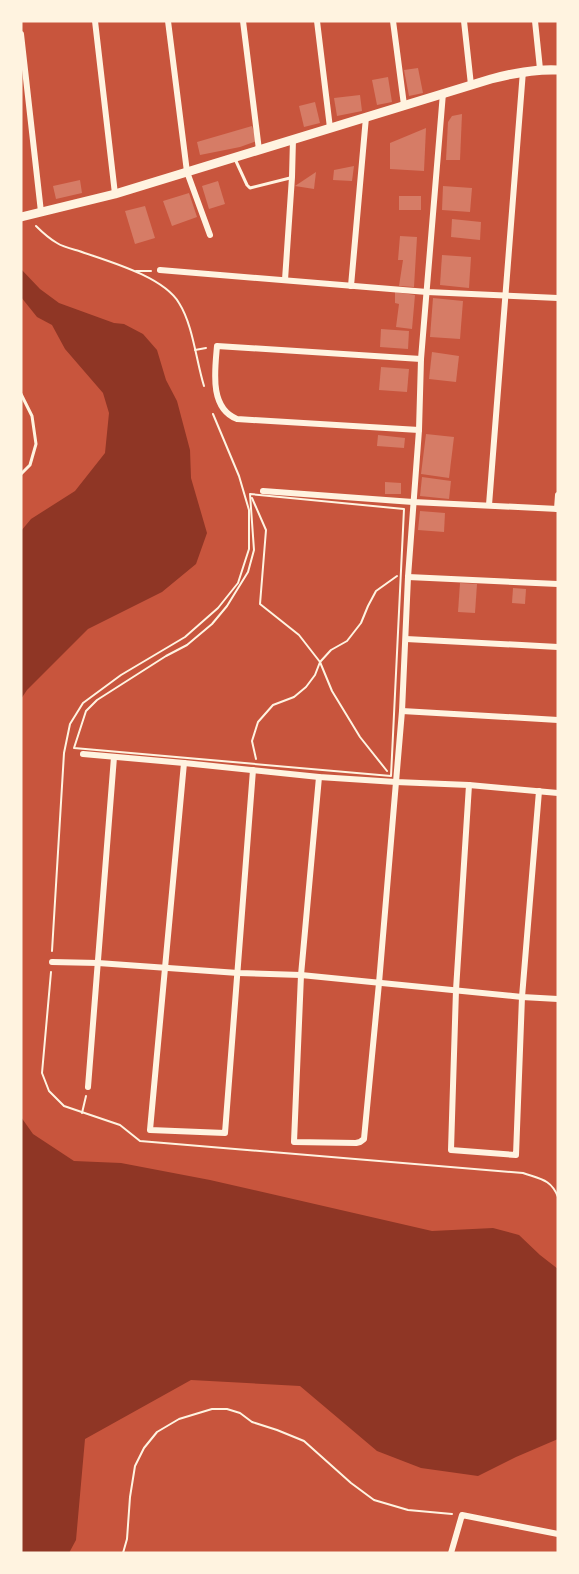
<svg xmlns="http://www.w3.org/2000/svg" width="579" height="1574" viewBox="0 0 579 1574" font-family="Mulish,sans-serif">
<rect width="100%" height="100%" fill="#c8553d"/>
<g fill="#8f3625">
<path d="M21 269 40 289 59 303 114 323 124 324 143 334 157 350 166 380 177 401 190 450 191 478 207 533 196 564 162 592 88 629 27 690 21 699V531L31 519 75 491 105 453 109 413 103 393 65 349 52 325 37 317 21 297Z"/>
<path d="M21 1117 33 1134 74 1161 121 1163 210 1180 432 1231 493 1228 519 1235 540 1255 558 1269V1439L516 1457 478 1476 421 1468 377 1451 300 1386 191 1380 85 1439 76 1540 69 1553H21Z"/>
</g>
<g fill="#d67c66">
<path d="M418 68 423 93 409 96 404 70Z"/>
<path d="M388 77 392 102 377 105 372 80Z"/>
<path d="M360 95 362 111 337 116 334 98Z"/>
<path d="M315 102 320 123 304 127 299 106Z"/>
<path d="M462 114 460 160H446L448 122 452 116Z"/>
<path d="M252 126 257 141 240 147 200 155 197 142Z"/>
<path d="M426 128 424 171 390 169V143Z"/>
<path d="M354 166 352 181 333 180 334 170Z"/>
<path d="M316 172 314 189 295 186Z"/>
<path d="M80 180 82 193 56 199 53 186Z"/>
<path d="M218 181 225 204 209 209 202 186Z"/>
<path d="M443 186 472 188 470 212 442 210Z"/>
<path d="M189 193 197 217 172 226 163 201Z"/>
<rect x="399" y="196" width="22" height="14"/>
<path d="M145 206 155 238 135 244 125 211Z"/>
<path d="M452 219 481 222 480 240 451 237Z"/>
<path d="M400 236 417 237 414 287 399 286 403 260H398Z"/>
<path d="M442 255 471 257 469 288 440 285Z"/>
<path d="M395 292 415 295 412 329 396 327 399 304 395 303Z"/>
<path d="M433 298 463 301 460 339 430 337Z"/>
<path d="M381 329 409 331 408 349 380 347Z"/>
<path d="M432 352 459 356 456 382 429 379Z"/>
<path d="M381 367 409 369 407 392 379 390Z"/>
<path d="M426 434 454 437 449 478 421 474Z"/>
<path d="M378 435 405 438 404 448 377 446Z"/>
<path d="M422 477 451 481 449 499 420 496Z"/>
<path d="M385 482 401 483V494H385Z"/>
<path d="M420 511 445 513 444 532 418 530Z"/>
<path d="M460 583 477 584 475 613 458 612Z"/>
<path d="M513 588 526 589 525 604 512 603Z"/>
</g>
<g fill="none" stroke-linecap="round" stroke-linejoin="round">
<g stroke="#fff3e0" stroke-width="2">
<path d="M36 226C42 232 50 239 57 243 63 247 72 249 79 251 107 261 163 276 179 303 193 325 196 360 204 386"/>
<path d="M136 271H151"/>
<path d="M195 350 206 348"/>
<path d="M250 494 404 509 391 776 74 748 86 711 97 700 166 656 187 645 212 624 227 606 248 572 254 550Z"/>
<path d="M252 498 266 530 260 604 299 635 320 662 332 691 360 737 387 771"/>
<path d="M256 759 252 741 258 722 273 705 294 697 306 687 315 675 320 662 331 650 347 641 361 623 368 606 376 591 397 576"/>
<path d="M52 951 64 753 70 724 83 703 121 675 185 637 218 608 238 583 249 549V510L239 476 213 414"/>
<path d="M51 972 42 1073 49 1091 64 1106 120 1125 140 1141 523 1173C540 1179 551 1179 558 1197"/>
<path d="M82 1113 86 1096"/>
<path d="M123 1553 127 1539 130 1497 135 1466 144 1448 157 1432 179 1419 212 1409H227L240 1413 252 1422 277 1430 304 1441 351 1483 374 1500 408 1510 452 1514"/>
</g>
<g stroke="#fff3e0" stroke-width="3">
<path d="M235 159 247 185 250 188 290 178"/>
<path d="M21 394 32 416 36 444 30 465 21 474"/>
</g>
<g stroke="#fff3e0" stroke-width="6">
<path d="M95 21 115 194"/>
<path d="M168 21 187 172 210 235"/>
<path d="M243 21 259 150"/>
<path d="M317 21 330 128"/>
<path d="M393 21 404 105"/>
<path d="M464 21 471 85"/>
<path d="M535 21 540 69"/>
<path d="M21 34 41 212"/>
<path d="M160 270 427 292 558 298"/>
<path d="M285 280 292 177 293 139"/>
<path d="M351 286 366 117"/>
<path d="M419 430 237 419C209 408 215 370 217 346L421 359"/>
<path d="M263 491 413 502 558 509"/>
<path d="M489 505 523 71"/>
<path d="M557 509 558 495"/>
<path d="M408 577 558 584"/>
<path d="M406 639 558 647"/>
<path d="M402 711 558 720"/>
<path d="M83 754 184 763 319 777 396 782 469 785 558 793"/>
<path d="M184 763 150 1130 225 1133 253 770"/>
<path d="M319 777 301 975 294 1142 356 1143 360 1142 364 1139 379 983 402 711 408 577 419 430 421 359 443 93"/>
<path d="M469 785 456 990 451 1150 516 1155 522 997 539 791"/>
<path d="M52 962 98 963 238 973 301 975 522 997 558 999"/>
<path d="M88 1087 114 757"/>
<path d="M451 1553 462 1515 558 1534"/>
</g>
<path stroke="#fff3e0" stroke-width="9" d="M21 217 115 194 491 79C514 73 534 69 558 70"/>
</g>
<rect width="579" height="1574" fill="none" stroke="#fff3e0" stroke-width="45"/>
</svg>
